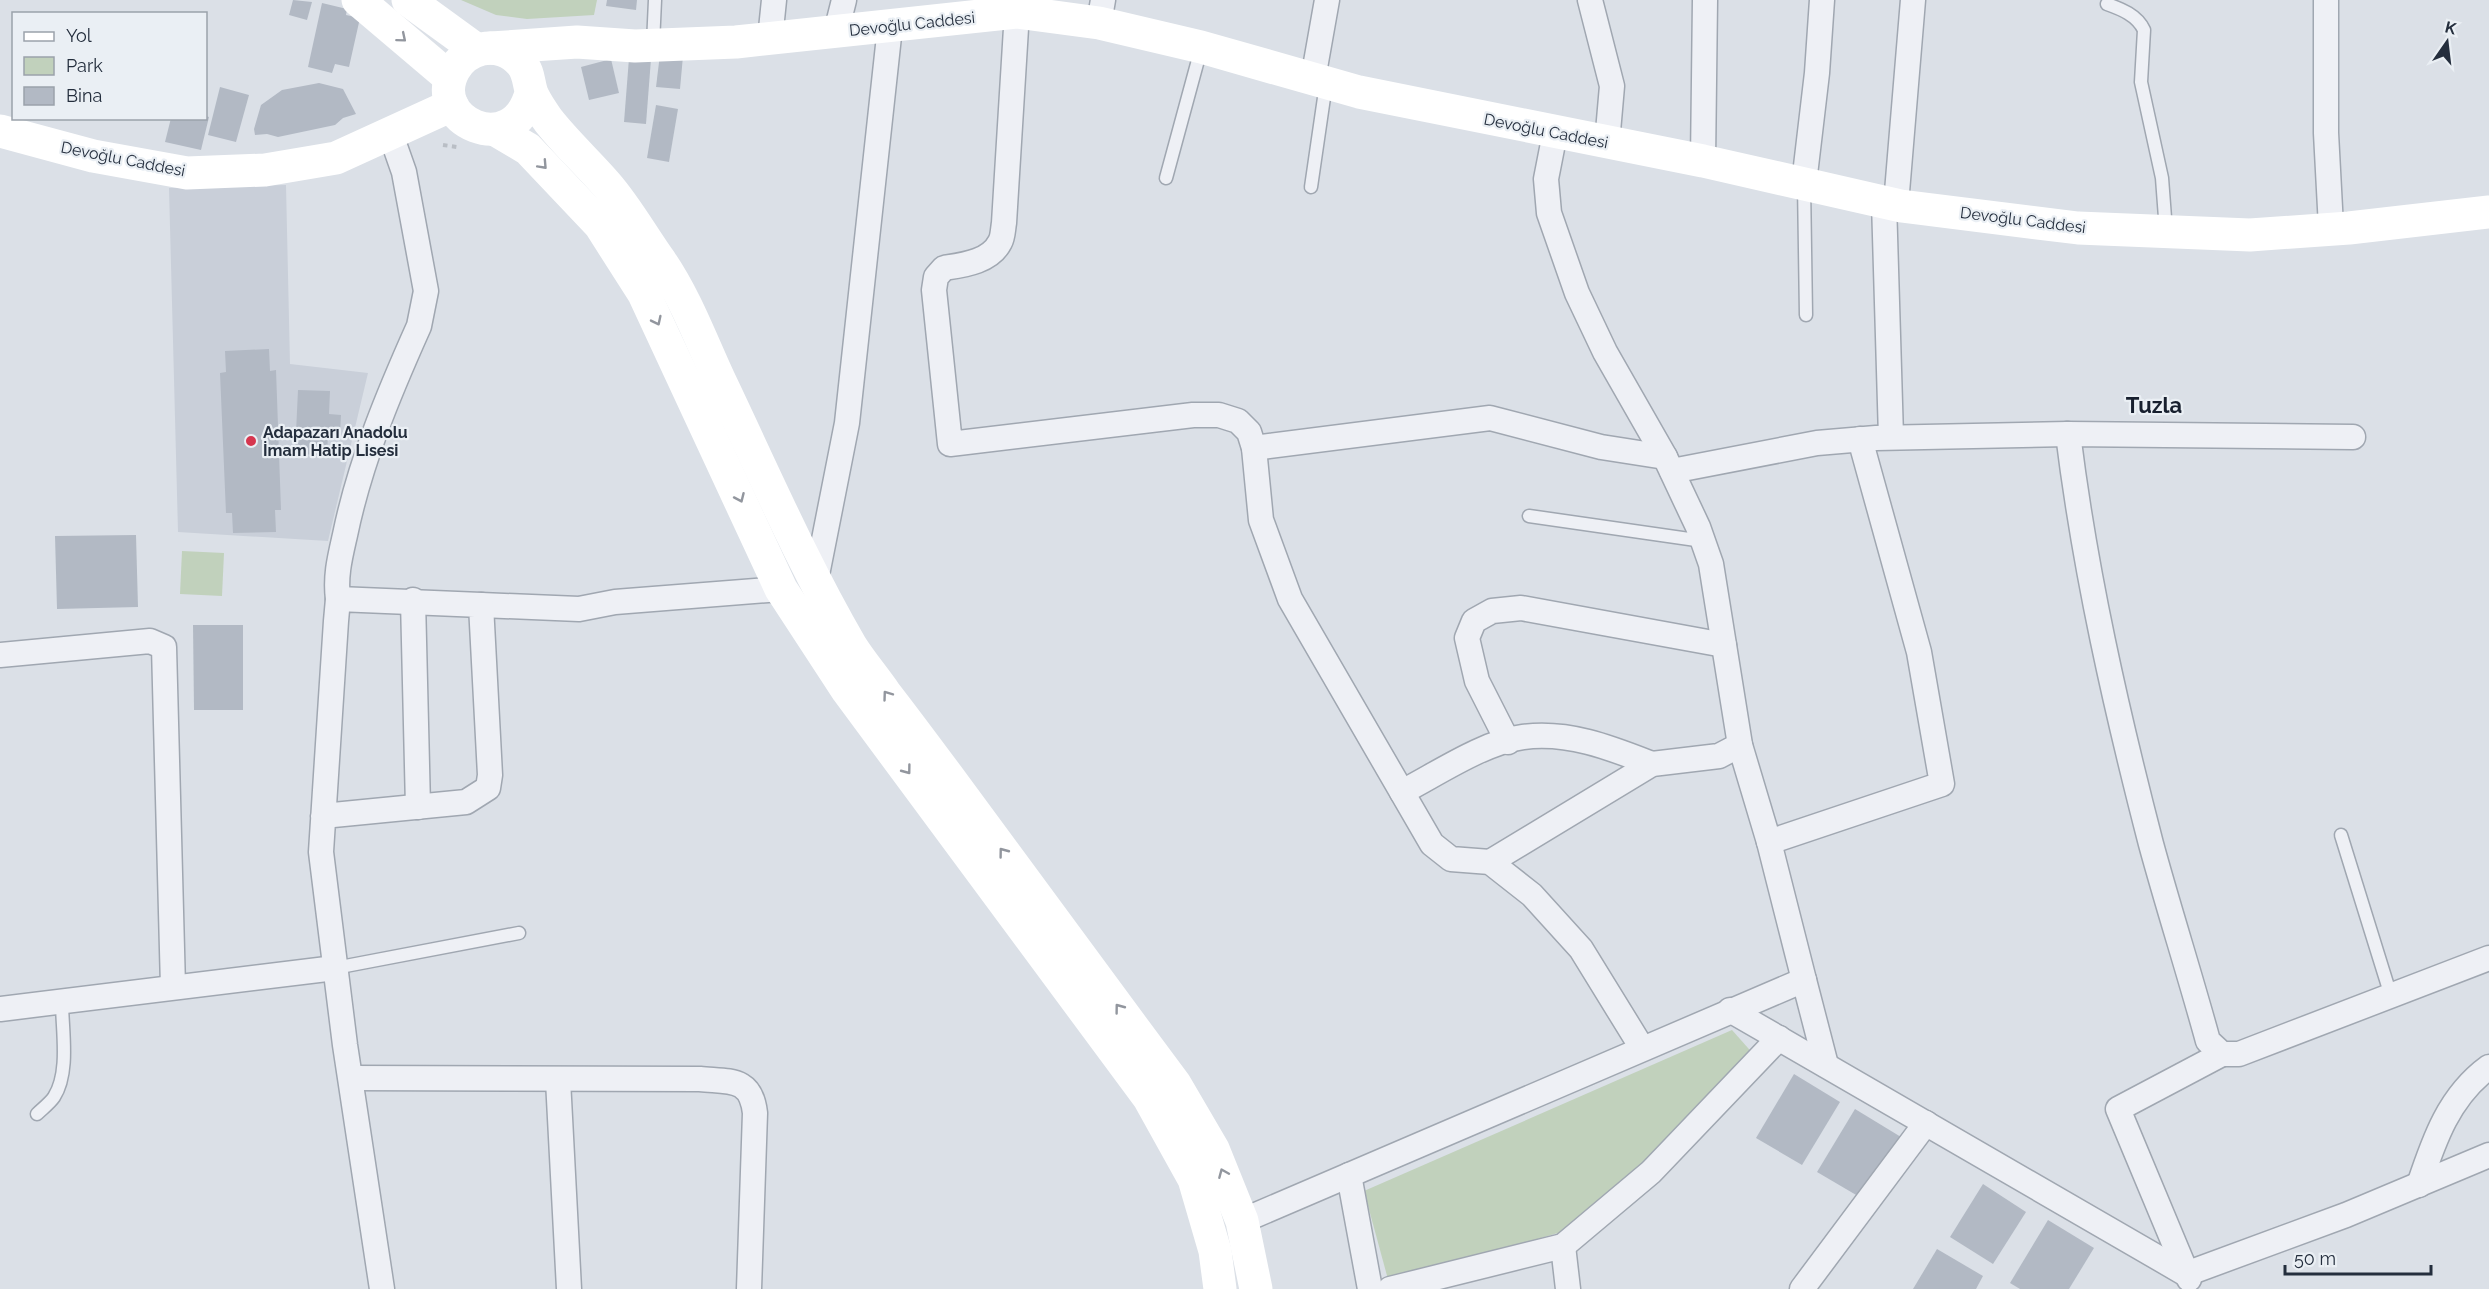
<svg xmlns="http://www.w3.org/2000/svg" width="2489" height="1289" viewBox="0 0 2489 1289" font-family="Raleway,sans-serif">
<rect width="100%" height="100%" fill="#dbe0e7"/>
<path fill="#c9cfd9" d="M286 185 290 364 368 373 328 541 178 532 169 188Z"/>
<g fill="#c1d1bc">
<path d="M461 0H597L594 15 527 19 496 15Z"/>
<path d="M182 551 224 553 222 596 180 594Z"/>
<path d="M1732 1030 1756 1057 1637 1175 1568 1230 1389 1283 1364 1191Z"/>
</g>
<g fill="#b2b9c4">
<path d="M293 0 312 2 307 20 289 15Z"/>
<path d="M607 0H637L636 10 606 6Z"/>
<path d="M322 3 347 9 346 15 360 18 349 67 335 64 332 73 308 67Z"/>
<path d="M660 54 683 56 680 89 656 87Z"/>
<path d="M629 58 651 59 646 124 624 122Z"/>
<path d="M611 59 619 93 589 100 581 67Z"/>
<path d="M319 83 343 89 356 114 343 118 335 125 278 137 267 134 255 135 254 129 261 105 282 90Z"/>
<path d="M220 87 249 95 236 142 208 135Z"/>
<path d="M656 105 678 109 669 162 647 158Z"/>
<path d="M206 116 209 117 201 150 165 142 171 118H206Z"/>
<path d="M269 349 270 371 276 370 281 510H275L276 532 233 533 232 513H226L220 373 226 372 225 351Z"/>
<path d="M298 390 330 391 329 414 341 415 340 434H328L327 455 295 454Z"/>
<path d="M136 535 138 607 57 609 55 536Z"/>
<path d="M193 625H243V710H194Z"/>
<path d="M1794 1074 1840 1102 1802 1165 1756 1138Z"/>
<path d="M1855 1109 1901 1137 1863 1199 1817 1172Z"/>
<path d="M1983 1184 2026 1212 1993 1264 1950 1237Z"/>
<path d="M2048 1220 2094 1248 2069 1289H2020L2010 1283Z"/>
<path d="M1937 1249 1983 1276 1976 1289H1913Z"/>
</g>
<g fill="none" stroke-linecap="round" stroke-linejoin="round">
<defs>
<g id="lane">
<path d="M2107 4C2121 9 2137 15 2144 30L2141 82 2162 178 2166 231"/>
<path d="M653 44 655 0"/>
<path d="M1166 178 1201 49"/>
<path d="M1804 184 1806 315"/>
<path d="M1311 187 1326 84"/>
<path d="M1529 516 1703 541"/>
<path d="M2341 835 2391 996"/>
<path d="M335 968 519 933"/>
<path d="M37 1114C42 1109 50 1103 54 1097 70 1072 62 1030 62 1002"/>
</g>
<g id="street">
<path d="M1590 0 1612 86 1607 143"/>
<path d="M2326 0V133L2331 227"/>
<path d="M1017 12 1004 223C1003 228 1003 237 1000 242 990 262 963 265 944 268L936 277 934 290 950 444 1193 415H1219L1238 421 1249 432 1254 448 1261 520 1290 599 1432 844 1451 859 1490 862 1532 895 1581 949 1642 1048"/>
<path d="M1099 23 1103 0"/>
<path d="M836 32 844 0"/>
<path d="M770 39 774 0"/>
<path d="M1313 79 1327 0"/>
<path d="M1703 161 1705 0"/>
<path d="M1804 183 1817 73 1822 0"/>
<path d="M1884 202 1891 437"/>
<path d="M1896 204 1913 0"/>
<path d="M2068 434C2085 572 2116 709 2151 844 2169 910 2190 975 2208 1041L2222 1054H2239L2489 958"/>
<path d="M1254 448 1490 418 1601 447 1665 457"/>
<path d="M1672 471 1817 443 1876 438 2068 434 2353 437"/>
<path d="M816 580 847 423 890 27"/>
<path d="M338 599C335 576 340 557 345 535 360 462 389 393 419 326L426 291 404 172 391 135"/>
<path d="M413 600 418 807"/>
<path d="M481 605 579 609 615 602 781 589"/>
<path d="M0 655 150 641 164 647 173 987"/>
<path d="M1508 742 1477 681 1467 638 1474 621 1492 611 1521 608 1724 645"/>
<path d="M1402 792C1437 774 1484 742 1523 737 1569 731 1611 748 1652 764"/>
<path d="M323 816 466 802 488 788 490 775 481 605 338 599 336 621 321 852 345 1045 382 1289"/>
<path d="M1769 842 1942 784 1919 652 1860 439"/>
<path d="M1490 862 1652 764 1719 756 1740 745"/>
<path d="M1804 980 1826 1065"/>
<path d="M0 1009 335 968"/>
<path d="M1730 1010 2186 1274 2346 1215 2489 1155"/>
<path d="M351 1078 700 1079C730 1082 751 1077 755 1113L749 1289"/>
<path d="M558 1080 569 1289"/>
<path d="M1349 1175 1370 1289"/>
<path d="M2419 1185C2434 1140 2449 1096 2489 1067"/>
<path d="M1242 1221 1804 980 1769 842 1740 745 1711 564 1698 527 1665 457 1605 352 1577 293 1549 213 1546 179 1555 133"/>
<path d="M1563 1246 1568 1289"/>
<path d="M2189 1279 2118 1109 2222 1054"/>
<path d="M1390 1289 1563 1246 1651 1172 1779 1038"/>
<path d="M1802 1289 1926 1123"/>
</g>
</defs>
<use href="#lane" stroke="#a0a7b1" stroke-width="15"/>
<use href="#street" stroke="#a0a7b1" stroke-width="27"/>
<path stroke="#b9bec5" stroke-width="4" stroke-dasharray="4.5 4.5" stroke-linecap="butt" d="M443 145 457 147"/>
<use href="#lane" stroke="#eef0f5" stroke-width="12"/>
<use href="#street" stroke="#eef0f5" stroke-width="24"/>
<g stroke="#fff" stroke-width="33">
<path d="M358 0 450 78"/>
<path d="M408 0 477 50"/>
<path d="M491 48 577 42 635 46 736 42 1017 12 1099 23 1201 47 1359 92 1703 161 1901 206 2078 228 2250 235 2349 228 2489 212"/>
<path d="M531 93C513 161 426 121 454 70 460 59 470 52 482 49 496 46 511 51 521 63 530 73 528 85 533 96 537 104 543 113 548 120 566 143 588 163 607 185 627 208 643 237 661 262 685 297 701 340 719 379 762 469 801 560 851 646 861 662 874 677 885 693 909 724 932 755 955 786 1028 885 1101 985 1175 1084L1213 1149 1242 1221 1256 1289"/>
<path d="M496 130 528 149 600 225 644 294 781 589 847 690 1149 1098 1194 1179 1215 1251 1220 1289"/>
<path d="M0 131 93 156 187 173 265 170 336 158 452 105"/>
</g>
</g>
<defs><path id="oneway-chevron" d="M-2-3.5L2.5 0L-2 3.5" fill="none" stroke-width="1.6" stroke-linecap="round" stroke-linejoin="round" transform="scale(1.5)"/></defs>
<g stroke="#92969e">
<use href="#oneway-chevron" transform="translate(402 38) rotate(40)"/>
<use href="#oneway-chevron" transform="translate(543 165) rotate(47)"/>
<use href="#oneway-chevron" transform="translate(657 321) rotate(64)"/>
<use href="#oneway-chevron" transform="translate(740 498) rotate(66)"/>
<use href="#oneway-chevron" transform="translate(887 695) rotate(-126)"/>
<use href="#oneway-chevron" transform="translate(907 770) rotate(53)"/>
<use href="#oneway-chevron" transform="translate(1003 852) rotate(-127)"/>
<use href="#oneway-chevron" transform="translate(1119 1008) rotate(-127)"/>
<use href="#oneway-chevron" transform="translate(1223 1173) rotate(-113)"/>
</g>
<circle fill="#d6364f" stroke="#eaeff4" stroke-width="2" cx="251" cy="441" r="6"/>
<g text-anchor="middle" dominant-baseline="central" stroke-width="4.5" stroke-linejoin="round" paint-order="stroke">
<g font-size="16" fill="#242e3d" stroke="#eaeff4">
<text transform="translate(912 24) rotate(-6)">Devoğlu Caddesi</text>
<text transform="translate(1546 131) rotate(11)">Devoğlu Caddesi</text>
<text transform="translate(123 159) rotate(11)">Devoğlu Caddesi</text>
<text transform="translate(2023 220) rotate(7)">Devoğlu Caddesi</text>
</g>
<g font-size="16" font-weight="bold" fill="#242e3d" stroke="#eaeff4" text-anchor="start">
<text x="263" y="432">Adapazarı Anadolu<tspan x="263" dy="18">İmam Hatip Lisesi</tspan></text>
</g>
<g font-size="22" font-weight="bold" fill="#171f2e" stroke="#eaeff4">
<text x="2154" y="405">Tuzla</text>
</g>
</g>
<rect x="12" y="12" width="195" height="108" fill="#eaeff4" stroke="#9ba2ab" stroke-width="1.5"/>
<rect x="24" y="32" width="30" height="9" fill="#ffffff" stroke="#9ba2ab" stroke-width="1.5"/>
<text x="66" y="42" font-size="18" fill="#242e3d">Yol</text>
<rect x="24" y="57" width="30" height="18" fill="#c1d1bc" stroke="#9ba2ab" stroke-width="1.5"/>
<text x="66" y="72" font-size="18" fill="#242e3d">Park</text>
<rect x="24" y="87" width="30" height="18" fill="#b2b9c4" stroke="#9ba2ab" stroke-width="1.5"/>
<text x="66" y="102" font-size="18" fill="#242e3d">Bina</text>
<g transform="translate(2447 42) rotate(14)" stroke="#eaeff4" stroke-width="4.5" paint-order="stroke">
<path d="M0-4.5L10 22L0 15L-10 22Z" fill="#242e3d"/>
<text y="-9" font-size="16" font-weight="bold" text-anchor="middle" fill="#242e3d">K</text>
</g>
<path d="M2285 1265v9h146v-9" fill="none" stroke="#242e3d" stroke-width="3"/>
<text x="2294" y="1265" font-size="18" fill="#242e3d" stroke="#eaeff4" stroke-width="4.5" paint-order="stroke">50 m</text>
</svg>
